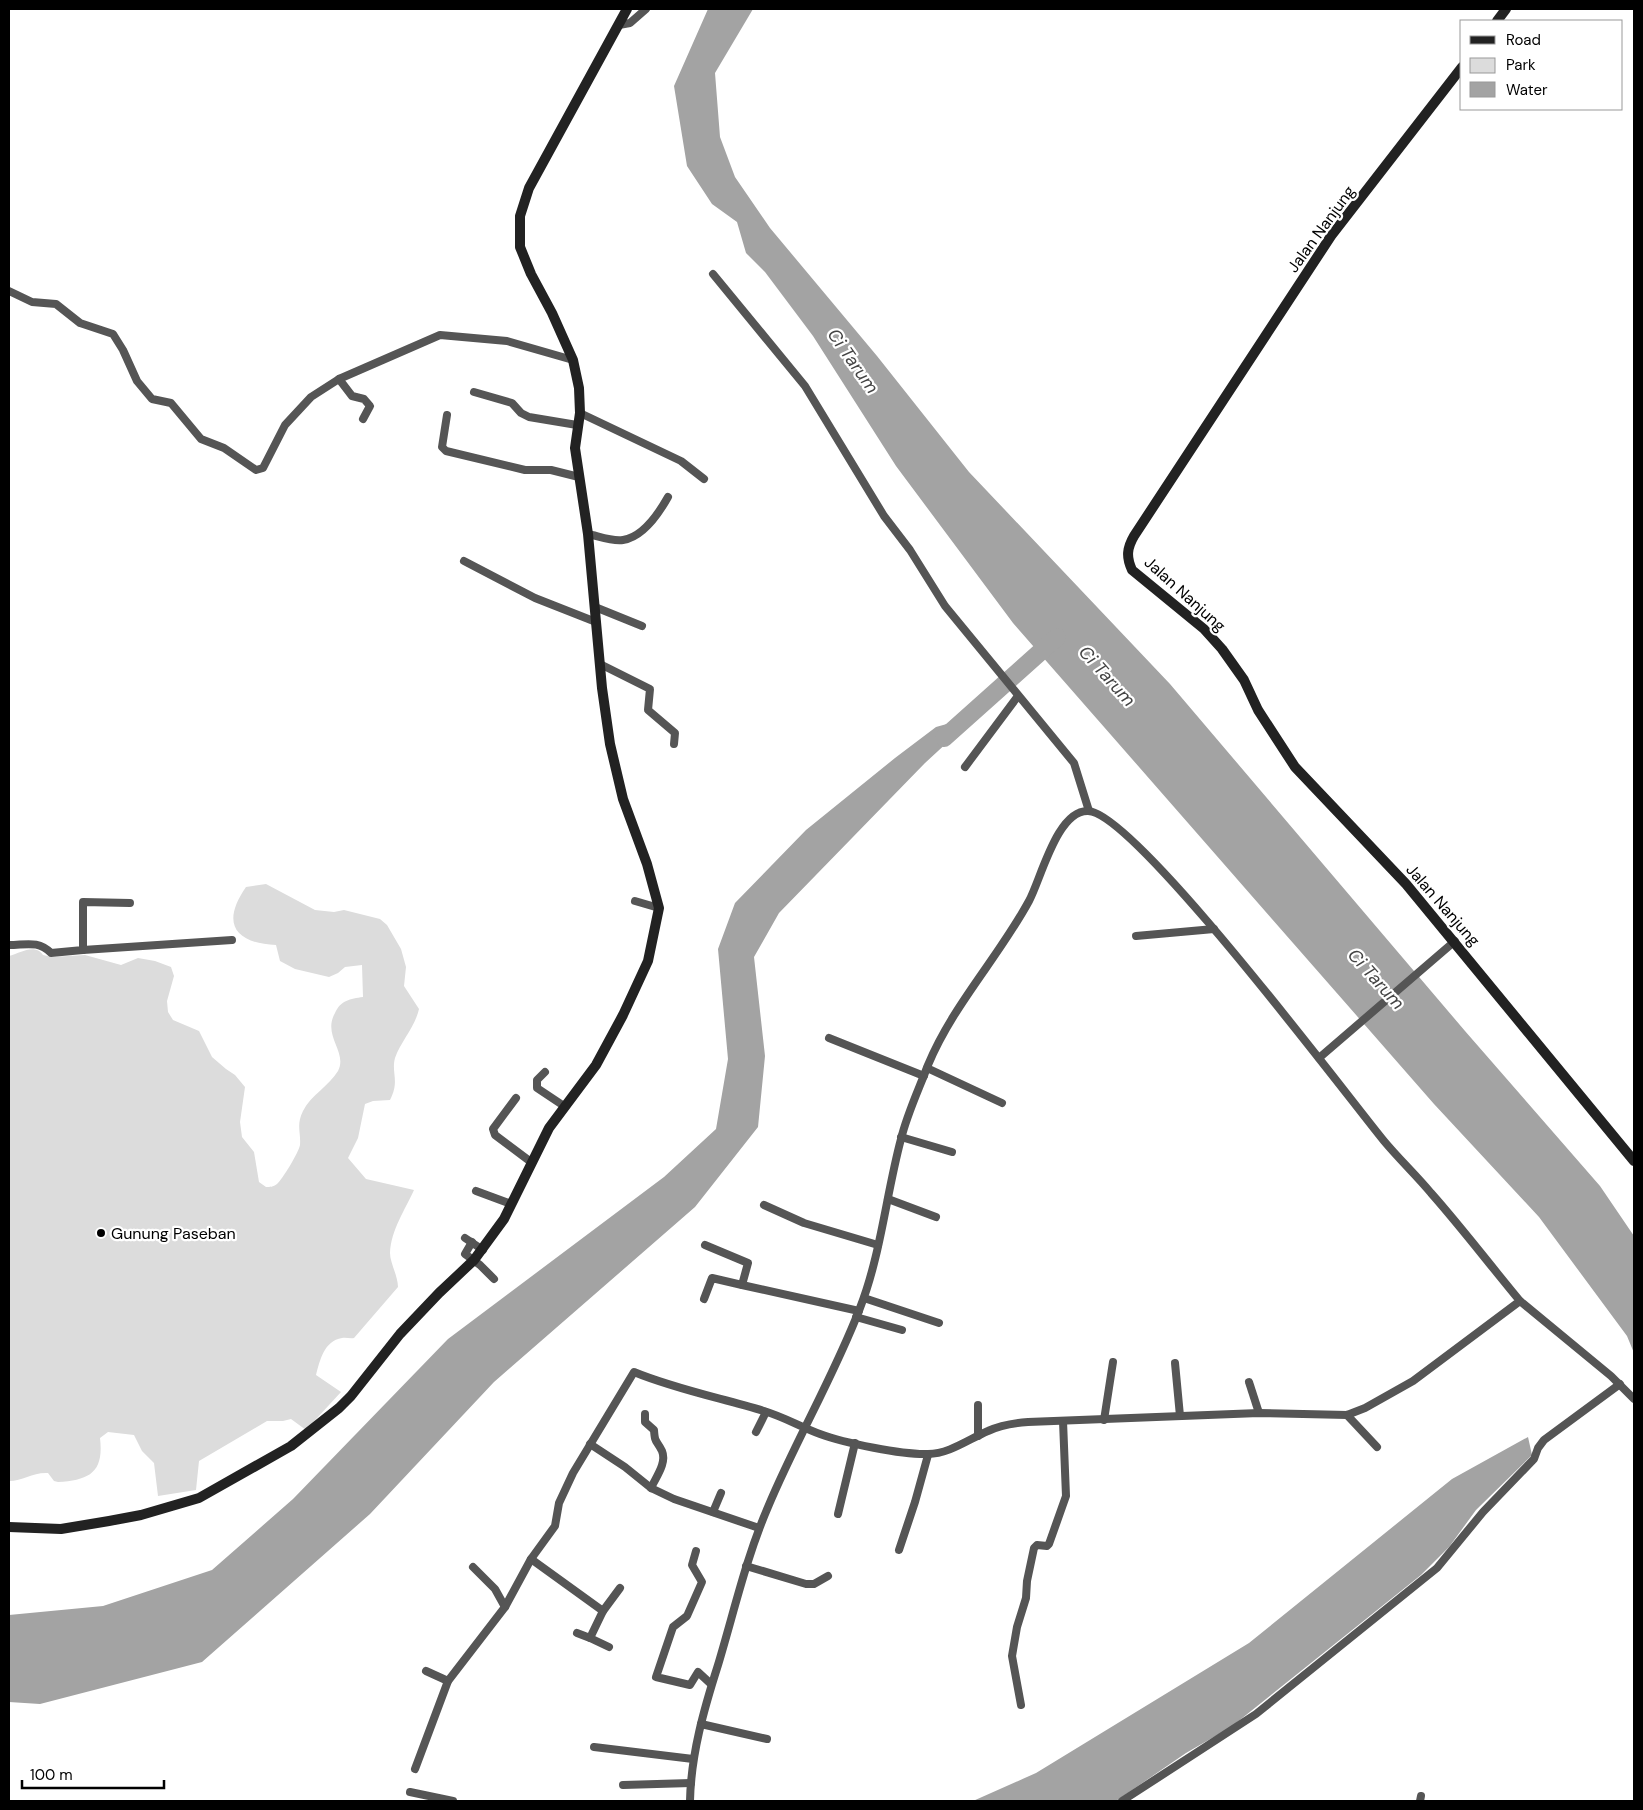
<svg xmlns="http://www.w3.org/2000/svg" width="1643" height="1810" viewBox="0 0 1643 1810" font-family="'DM Sans',sans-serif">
<rect width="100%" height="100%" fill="#fff"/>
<path fill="#dcdcdc" d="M266 884 315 910 334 912 344 910 380 919 387 925 401 949 406 967 404 986 419 1009C415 1027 401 1041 395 1058 391 1073 400 1081 390 1100L373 1101 365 1104 358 1138 348 1158 366 1179 414 1190C405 1210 391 1230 390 1253 390 1263 398 1276 398 1287L354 1338C350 1339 346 1337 342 1338 324 1341 320 1360 316 1375L341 1392 306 1430 291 1419 283 1421H267L199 1461 196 1490 158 1496 154 1463 142 1451 134 1435 108 1432 100 1438C104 1472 90 1480 58 1482L54 1481 48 1473C33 1472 23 1481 9 1481V956C20 953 35 943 43 955L52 957 85 955 121 965 138 958 155 961 171 967 174 976 167 1001 168 1012 173 1020 199 1031 212 1057 226 1069 235 1075 245 1087 240 1122 242 1137 254 1152 259 1182 266 1187C270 1187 273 1187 277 1184 282 1180 299 1152 300 1145 301 1132 296 1125 303 1111 311 1095 329 1086 338 1071 348 1052 322 1036 335 1013 341 1000 350 999 363 997L362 965 345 967 338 973 329 977 295 969 280 961 276 945C234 943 221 923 246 887Z"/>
<g fill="#a3a3a3">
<path d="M708 9H753L715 73 720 137 735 177 770 228 877 356 969 472 1170 684 1465 1031 1600 1186 1634 1236V1353L1627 1336 1539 1217 1434 1104 1013 623 896 466 813 336 765 272 746 253 737 222 712 204 687 166 674 86Z"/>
<path d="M961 720 963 728 925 763 779 913 754 957 765 1056 758 1127 695 1207 494 1382 370 1514 202 1662 40 1704 9 1702V1615L103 1606 212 1570 293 1499 448 1339 664 1177 716 1129 728 1059 718 949 735 903 806 830 895 758 936 727Z"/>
<path d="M1528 1437 1532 1455 1476 1510 1449 1547 1421 1575 1231 1727 1186 1753 1116 1801H973L1036 1773 1249 1643 1452 1479Z"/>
</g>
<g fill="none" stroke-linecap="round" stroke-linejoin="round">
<path stroke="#a3a3a3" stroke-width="18" d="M944 738 1057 637"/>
<g stroke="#555" stroke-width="8">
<path d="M619 25 630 23 646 9"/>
<path d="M713 274 805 386 884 516 910 550 945 606 1074 763 1089 811"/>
<path d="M9 291 32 302 56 304 80 323 113 334 123 350 137 381 152 399 171 403 201 439 224 448 256 470 263 468 285 425 311 397 339 379 440 335 507 341 573 360"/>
<path d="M339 379 352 396 364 399 370 406 363 419"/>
<path d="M474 392 512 403 521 413 529 417 577 425"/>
<path d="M580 413 681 461 704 479"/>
<path d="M447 415 442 447 446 451 525 470H551L579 477"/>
<path d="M588 534C598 536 613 542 623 540 643 537 659 513 668 497"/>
<path d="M464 561 535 598 596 622"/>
<path d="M595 607 642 626"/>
<path d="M600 664 650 689 648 710 675 733 674 744"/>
<path d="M965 767 1018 696"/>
<path d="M635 901 659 908"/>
<path d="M1136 936 1214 929"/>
<path d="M9 945C26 945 38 940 51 953L83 950V902L130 903"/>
<path d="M83 950 232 940"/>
<path d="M829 1038 924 1076"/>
<path d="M1319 1058 1455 941"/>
<path d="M927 1068 1002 1103"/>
<path d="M545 1072 537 1080V1088L564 1106"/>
<path d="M516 1098 493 1129 495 1135 531 1162"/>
<path d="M901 1137 952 1152"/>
<path d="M476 1191 511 1204"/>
<path d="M888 1199 936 1217"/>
<path d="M764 1205 804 1223 878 1245"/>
<path d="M465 1238 483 1250"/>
<path d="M472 1242 465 1254 480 1265 494 1279"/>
<path d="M705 1245 748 1263 742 1285 859 1311"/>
<path d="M864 1298 939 1323"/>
<path d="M704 1299 712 1278 742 1285"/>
<path d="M1520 1301 1611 1376 1634 1399"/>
<path d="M856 1317 902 1330"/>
<path d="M1175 1363 1180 1416"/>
<path d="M1249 1382 1259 1413"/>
<path d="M978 1405V1436"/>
<path d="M645 1414V1422L654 1430C655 1444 656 1439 662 1451 667 1463 656 1477 651 1488"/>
<path d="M1347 1415 1377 1447"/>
<path d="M1104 1420 1113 1362"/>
<path d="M756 1432 766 1412"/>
<path d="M590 1444 625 1467 651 1488 674 1499 759 1528"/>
<path d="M713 1512 721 1493"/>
<path d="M838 1514 855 1443"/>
<path d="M899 1550 915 1502 928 1455"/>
<path d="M696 1551 692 1565 702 1582 687 1616 673 1627 656 1677 690 1685 698 1672 711 1684"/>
<path d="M531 1559 603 1611 590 1638 577 1633"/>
<path d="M746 1566 806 1584H814L828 1576"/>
<path d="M473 1567 495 1589 505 1607"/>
<path d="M603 1611 620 1588"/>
<path d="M590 1638 609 1647"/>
<path d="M426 1671 448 1681"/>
<path d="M1021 1705 1012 1656 1017 1627 1026 1598 1027 1581 1034 1548 1037 1545 1047 1546 1049 1544 1066 1496 1063 1421"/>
<path d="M701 1724 767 1739"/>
<path d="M594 1747 693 1759"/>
<path d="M415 1769 448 1681 505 1607 531 1559 555 1526 559 1503 573 1473 634 1372C675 1389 721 1398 764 1411 784 1417 801 1427 820 1434 844 1443 903 1455 928 1454 949 1454 969 1439 988 1431 1001 1425 1014 1423 1028 1422L1259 1413 1347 1415 1365 1408 1413 1381 1520 1301C1490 1265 1462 1228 1431 1193 1416 1175 1399 1159 1384 1141 1344 1092 1134 812 1088 811 1057 810 1041 879 1029 901 998 958 953 1005 928 1065 919 1089 907 1114 901 1139 886 1195 881 1254 860 1308 834 1376 796 1440 768 1507 746 1558 734 1612 718 1665 704 1709 691 1754 690 1801"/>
<path d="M623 1785 691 1783"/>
<path d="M410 1792 453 1801"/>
<path d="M1122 1801 1256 1714 1437 1568 1483 1512 1534 1459 1538 1448 1544 1440 1620 1384"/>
<path d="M1420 1801 1421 1796"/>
</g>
<g stroke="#222" stroke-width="10">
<path d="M1497 21 1506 9"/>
<path d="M1462 67 1331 236 1134 536C1127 548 1126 557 1132 570L1204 629 1222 649 1244 680 1258 710 1295 767 1406 884 1634 1161"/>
<path d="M9 1527 61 1529 109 1521 141 1515 199 1498 291 1446 339 1408 351 1396 400 1334 439 1293 474 1260 504 1219 549 1128 596 1065 623 1015 648 961 659 908 647 864 623 799 610 744 602 688 588 534 575 448 580 413 579 388 573 360 552 313 531 274 520 247V216L529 188 627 9"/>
</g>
</g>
<circle fill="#000" stroke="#fff" stroke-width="2" cx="101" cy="1233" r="5"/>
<g text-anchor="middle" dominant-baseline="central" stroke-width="4.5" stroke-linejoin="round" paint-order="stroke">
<g font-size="16" fill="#000" stroke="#fff">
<text transform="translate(1321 229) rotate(-54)">Jalan Nanjung</text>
<text transform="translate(1185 594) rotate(42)">Jalan Nanjung</text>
<text transform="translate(1443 905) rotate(49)">Jalan Nanjung</text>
</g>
<g font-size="16" fill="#000" stroke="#fff" text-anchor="start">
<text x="111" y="1233">Gunung Paseban</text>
</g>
<g font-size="18" font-style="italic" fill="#444" stroke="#fff">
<text transform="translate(853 361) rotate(55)">Ci Tarum</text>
<text transform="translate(1107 676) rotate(48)">Ci Tarum</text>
<text transform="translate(1376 979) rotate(48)">Ci Tarum</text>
</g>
</g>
<rect width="1643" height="1810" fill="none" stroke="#000000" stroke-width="20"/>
<rect x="1460" y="20" width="162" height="90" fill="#ffffff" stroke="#999999"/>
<rect x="1470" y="36" width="25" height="8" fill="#222222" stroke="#999999"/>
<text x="1506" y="45" font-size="15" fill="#000000">Road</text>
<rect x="1470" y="58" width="25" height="15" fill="#dcdcdc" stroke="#999999"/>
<text x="1506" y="70" font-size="15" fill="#000000">Park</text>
<rect x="1470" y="82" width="25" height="15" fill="#a3a3a3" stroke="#999999"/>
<text x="1506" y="95" font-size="15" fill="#000000">Water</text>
<path d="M22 1780v8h142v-8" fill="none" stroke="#000000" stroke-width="2.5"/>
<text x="30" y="1780" font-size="15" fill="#000000" stroke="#ffffff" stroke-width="4" paint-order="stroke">100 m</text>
</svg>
